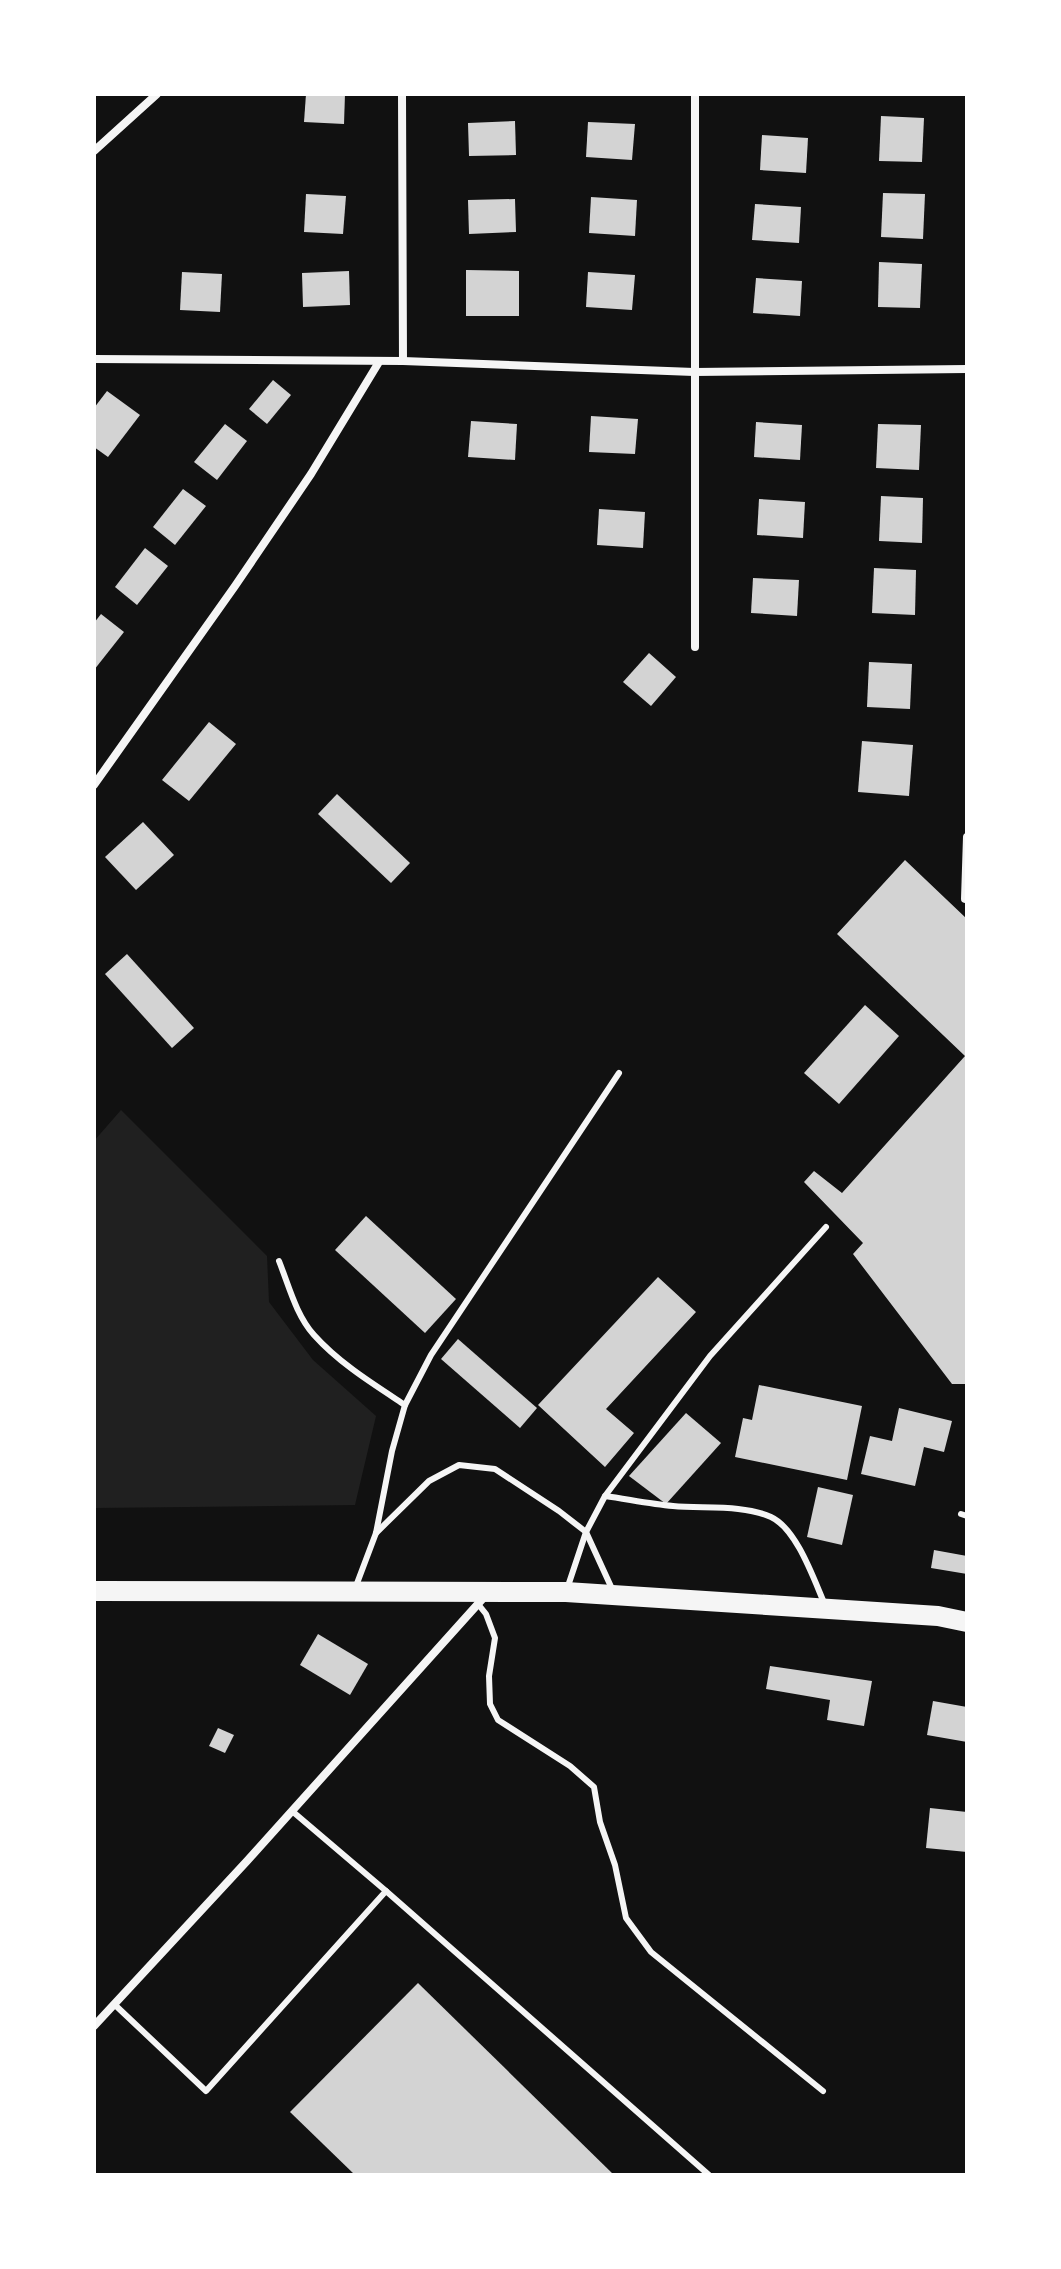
<svg xmlns="http://www.w3.org/2000/svg" width="1061" height="2269" viewBox="0 0 1061 2269" font-family="'DM Sans',sans-serif">
<rect width="100%" height="100%" fill="#111"/>
<path fill="#202020" d="M121,1110L267,1256L269,1302L313,1360L376,1416L355,1505L94,1508V1141Z"/>
<g fill="#d3d3d3">
<path d="M306,94H345L344,124L304,122Z"/>
<path d="M881,116L924,118L922,162L879,161Z"/>
<path d="M515,121L516,155L469,156L468,123Z"/>
<path d="M588,122L635,124L632,160L586,157Z"/>
<path d="M762,135L808,138L806,173L760,170Z"/>
<path d="M883,193L925,194L923,239L881,237Z"/>
<path d="M306,194L346,196L343,234L304,232Z"/>
<path d="M591,197L637,200L635,236L589,233Z"/>
<path d="M515,199L516,232L469,234L468,200Z"/>
<path d="M755,204L801,207L799,243L752,240Z"/>
<path d="M879,262L922,264L920,308L878,307Z"/>
<path d="M466,270L519,271V316H466Z"/>
<path d="M349,271L350,305L303,307L302,273Z"/>
<path d="M182,272L222,274L220,312L180,310Z"/>
<path d="M588,272L635,275L632,310L586,307Z"/>
<path d="M756,278L802,281L800,316L753,313Z"/>
<path d="M273,380L291,395L267,424L249,409Z"/>
<path d="M107,391L140,415L108,457L94,447V408Z"/>
<path d="M591,416L638,419L635,454L589,452Z"/>
<path d="M471,421L517,424L515,460L468,457Z"/>
<path d="M756,422L802,425L800,460L754,457Z"/>
<path d="M225,424L247,441L217,480L194,462Z"/>
<path d="M878,424L921,425L919,470L876,468Z"/>
<path d="M183,489L206,506L175,545L153,527Z"/>
<path d="M881,496L923,498L922,543L879,541Z"/>
<path d="M759,499L805,502L803,538L757,535Z"/>
<path d="M599,509L645,512L643,548L597,545Z"/>
<path d="M145,548L168,566L137,605L115,587Z"/>
<path d="M874,568L916,570L915,615L872,613Z"/>
<path d="M753,578L799,580L797,616L751,613Z"/>
<path d="M101,614L124,632L94,670V623Z"/>
<path d="M649,653L676,677L651,706L623,682Z"/>
<path d="M869,662L912,664L910,709L867,707Z"/>
<path d="M209,722L236,744L189,801L162,780Z"/>
<path d="M862,741L913,745L909,796L858,792Z"/>
<path d="M337,794L410,863L391,883L318,814Z"/>
<path d="M143,822L174,855L136,890L105,857Z"/>
<path d="M905,860L967,919V1384H952L853,1254L863,1243L804,1182L814,1171L842,1193L965,1056L837,934Z"/>
<path d="M127,954L194,1028L172,1048L105,974Z"/>
<path d="M865,1005L899,1036L839,1104L804,1073Z"/>
<path d="M366,1216L456,1299L425,1333L335,1250Z"/>
<path d="M658,1277L696,1312L606,1409L634,1433L605,1467L538,1405Z"/>
<path d="M458,1339L537,1408L520,1428L441,1359Z"/>
<path d="M759,1385L862,1406L847,1480L735,1457L743,1418L752,1420Z"/>
<path d="M899,1408L952,1421L944,1452L924,1447L915,1486L861,1474L870,1436L892,1441Z"/>
<path d="M686,1413L721,1443L666,1504L629,1476Z"/>
<path d="M818,1487L853,1495L842,1545L807,1537Z"/>
<path d="M934,1550L967,1556V1574L931,1568Z"/>
<path d="M318,1634L368,1664L350,1695L300,1665Z"/>
<path d="M770,1666L872,1681L864,1726L827,1720L830,1700L766,1689Z"/>
<path d="M933,1701L967,1707V1742L927,1735Z"/>
<path d="M218,1728L234,1735L225,1753L209,1746Z"/>
<path d="M930,1808L967,1812V1852L926,1848Z"/>
<path d="M418,1983L614,2175H355L290,2112Z"/>
</g>
<g fill="none" stroke-linecap="round" stroke-linejoin="round">
<g stroke="#f5f5f5" stroke-width="6">
<path d="M279,1261C289,1286 296,1315 314,1335C339,1363 373,1384 405,1405"/>
<path d="M605,1496C627,1499 650,1504 673,1506C703,1509 742,1504 771,1517C797,1529 814,1580 825,1605"/>
<path d="M961,1514L967,1516"/>
<path d="M376,1533L429,1481L459,1465L495,1469L559,1511L586,1532L613,1591"/>
<path d="M356,1586L376,1533L392,1451L405,1405L431,1355L619,1073"/>
<path d="M567,1589L586,1532L605,1496L710,1356L826,1227"/>
<path d="M478,1604L486,1614L495,1638L489,1676L490,1704L498,1720L570,1766L594,1787L600,1822L615,1865L626,1918L651,1952L823,2091"/>
<path d="M386,1891L709,2175"/>
<path d="M114,2004L206,2091L386,1891L292,1811"/>
</g>
<g stroke="#f5f5f5" stroke-width="8">
<path d="M402,94L403,361"/>
<path d="M695,94V647"/>
<path d="M94,151L157,94"/>
<path d="M94,359L403,361L694,372L967,369"/>
<path d="M94,785L235,586L311,474L379,362"/>
<path d="M965,899L967,837"/>
<path d="M94,2026L247,1861L486,1595"/>
</g>
<path stroke="#f5f5f5" stroke-width="20" d="M94,1591L566,1592L938,1616L967,1622"/>
</g>
<rect width="1061" height="2269" fill="none" stroke="#ffffff" stroke-width="192"/>
</svg>
